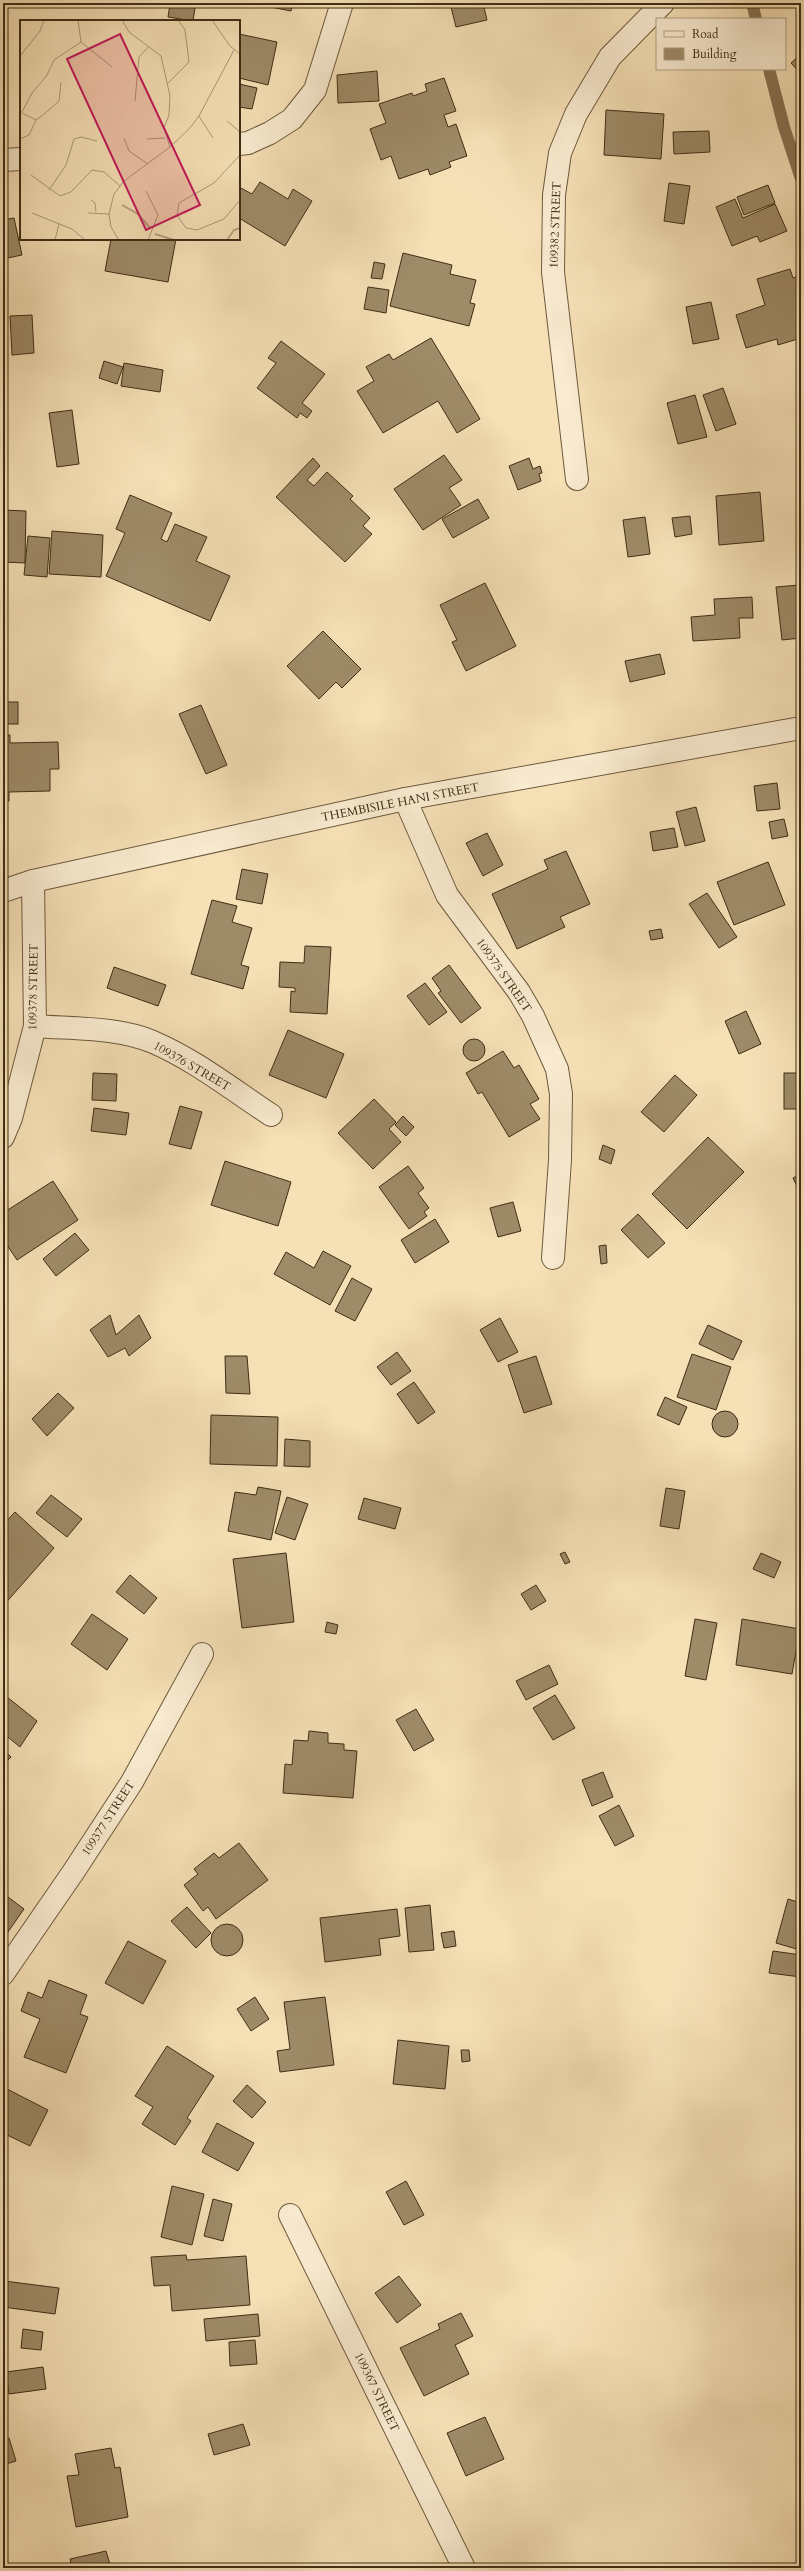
<svg xmlns="http://www.w3.org/2000/svg" width="804" height="2571" viewBox="0 0 804 2571" font-family="Cardo,serif">
<rect width="100%" height="100%" fill="#f6e0b6"/>
<filter id="stains"><feTurbulence type="fractalNoise" baseFrequency=".005" numOctaves="4"/><feColorMatrix values="0 0 0 0 .2 0 0 0 0 .09 0 0 0 0 .02 0 0 0 .5 -.17"/></filter>
<radialGradient id="worn" r=".72"><stop offset=".6" stop-color="#630" stop-opacity="0"/><stop offset="1" stop-color="#630" stop-opacity=".3"/></radialGradient>
<g fill="none" stroke-linecap="round" stroke-linejoin="round">
<g stroke="#887454" stroke-width="12">
<path d="M752,3L756,19"/>
<path d="M769,69L784,127L801,179"/>
</g>
</g>
<g fill="#9e8b68" stroke="#3f2e14">
<path d="M250,3H293L291,11Z"/>
<path d="M450,3H483L487,20L456,27Z"/>
<path d="M170,4L195,8L193,21L168,17Z"/>
<path d="M239,34L277,42L268,85L239,78Z"/>
<path d="M801,54V74L791,63Z"/>
<path d="M377,71L379,101L338,103L337,75Z"/>
<path d="M444,78L456,111L444,115L448,127L456,124L467,156L449,162L451,167L430,175L428,169L399,179L391,156L381,160L370,129L386,123L379,104L412,93L413,96L427,91L425,84Z"/>
<path d="M239,84L257,88L252,109L239,107Z"/>
<path d="M606,110L664,114L661,159L604,155Z"/>
<path d="M709,131L710,152L674,154L673,132Z"/>
<path d="M260,182L288,199L293,189L312,201L285,246L239,218V187L252,194Z"/>
<path d="M669,183L690,186L684,224L664,221Z"/>
<path d="M768,185L775,203L744,215L737,197Z"/>
<path d="M735,199L743,218L775,204L787,231L760,242L757,236L732,246L716,207Z"/>
<path d="M14,218L22,255L3,259V220Z"/>
<path d="M111,239H176L168,282L105,271Z"/>
<path d="M403,253L452,265L450,274L476,280L470,303L475,304L469,326L390,306Z"/>
<path d="M374,262L385,264L382,279L371,278Z"/>
<path d="M790,269L793,278L801,275V338L778,345L777,339L746,348L736,315L765,305L757,279Z"/>
<path d="M368,287L389,290L386,313L364,309Z"/>
<path d="M711,302L719,339L693,344L686,307Z"/>
<path d="M32,315L34,353L12,355L10,316Z"/>
<path d="M431,338L480,419L457,433L438,401L383,433L357,391L374,381L366,367L389,354L393,360Z"/>
<path d="M281,341L325,374L302,403L312,411L307,418L300,413L297,418L257,388L276,363L268,358Z"/>
<path d="M104,361L123,367L117,384L99,378Z"/>
<path d="M124,363L163,370L160,392L121,386Z"/>
<path d="M723,388L736,424L716,431L703,395Z"/>
<path d="M695,395L707,437L678,444L667,403Z"/>
<path d="M72,410L79,464L57,467L49,413Z"/>
<path d="M444,455L462,480L449,488L461,505L423,530L394,489Z"/>
<path d="M313,458L320,466L307,480L314,486L327,472L353,496L350,499L370,518L363,526L372,534L345,562L276,497Z"/>
<path d="M529,458L533,469L540,466L542,473L539,474L541,481L518,490L509,466Z"/>
<path d="M760,492L764,541L719,545L716,496Z"/>
<path d="M130,495L172,513L161,539L167,542L175,524L207,537L196,561L230,576L210,621L106,576L125,533L116,529Z"/>
<path d="M478,499L489,518L453,538L442,519Z"/>
<path d="M3,510L26,511L25,563L3,562Z"/>
<path d="M690,516L692,534L675,537L672,518Z"/>
<path d="M645,517L650,554L628,557L623,520Z"/>
<path d="M52,531L103,535L101,577L49,574Z"/>
<path d="M28,536L50,538L47,577L24,575Z"/>
<path d="M801,570V638L782,640L776,587L799,585L797,571Z"/>
<path d="M485,583L516,646L466,671L452,642L457,640L440,605Z"/>
<path d="M752,597L753,618H739L740,638L693,641L691,617L715,615L714,599Z"/>
<path d="M323,631L361,669L342,688L336,682L319,699L287,666Z"/>
<path d="M660,654L665,674L630,682L625,661Z"/>
<rect x="3" y="702" width="15" height="22"/>
<path d="M201,705L227,765L206,774L179,714Z"/>
<path d="M3,735H10V743L58,742L59,769H50V791L9,792V801H3Z"/>
<path d="M777,783L780,809L757,811L754,786Z"/>
<path d="M696,807L705,841L685,846L676,812Z"/>
<path d="M784,819L788,836L772,839L769,822Z"/>
<path d="M674,828L678,847L653,851L650,832Z"/>
<path d="M487,833L503,865L483,876L466,843Z"/>
<path d="M566,851L590,904L560,917L565,927L517,949L492,894L548,869L544,860Z"/>
<path d="M768,862L785,905L734,925L717,882Z"/>
<path d="M242,869L268,874L262,904L236,899Z"/>
<path d="M707,893L737,937L719,948L689,904Z"/>
<path d="M212,900L237,906L232,922L252,928L241,965L249,967L243,989L191,974Z"/>
<path d="M661,929L663,938L651,940L649,931Z"/>
<path d="M305,946L331,947L327,1014L290,1012L291,991L295,992V988L279,987L280,962L304,963Z"/>
<path d="M449,965L481,1008L461,1023L438,993L441,991L432,978Z"/>
<path d="M114,967L166,985L158,1006L107,988Z"/>
<path d="M425,983L447,1012L429,1025L407,996Z"/>
<path d="M746,1011L761,1044L739,1054L725,1021Z"/>
<path d="M288,1030L344,1054L326,1098L269,1075Z"/>
<circle cx="474" cy="1050" r="11"/>
<path d="M503,1051L514,1068L519,1065L539,1099L530,1104L540,1119L509,1137L482,1092L478,1094L466,1073Z"/>
<path d="M93,1073L117,1074L116,1101L92,1100Z"/>
<rect x="784" y="1073" width="17" height="36"/>
<path d="M675,1075L697,1095L664,1132L641,1112Z"/>
<path d="M374,1099L396,1122L389,1129L401,1142L373,1169L338,1133Z"/>
<path d="M180,1106L202,1112L191,1149L169,1144Z"/>
<path d="M94,1108L129,1113L126,1135L91,1131Z"/>
<path d="M403,1116L414,1127L406,1136L395,1125Z"/>
<path d="M708,1137L744,1172L687,1229L652,1194Z"/>
<path d="M603,1145L615,1150L611,1164L599,1159Z"/>
<path d="M225,1161L291,1182L278,1226L211,1205Z"/>
<path d="M408,1166L424,1188L418,1193L429,1208L424,1212L427,1216L409,1229L379,1187Z"/>
<path d="M801,1174V1195L793,1178Z"/>
<path d="M53,1181L78,1220L17,1260L3,1239V1213Z"/>
<path d="M513,1202L521,1231L498,1237L490,1208Z"/>
<path d="M638,1214L665,1243L648,1258L621,1230Z"/>
<path d="M435,1219L449,1242L415,1263L401,1240Z"/>
<path d="M75,1233L89,1250L56,1276L43,1259Z"/>
<path d="M606,1245L607,1263L601,1264L599,1246Z"/>
<path d="M323,1251L351,1266L330,1305L274,1274L286,1252L314,1268Z"/>
<path d="M352,1278L372,1289L355,1321L335,1311Z"/>
<path d="M110,1315L116,1335L139,1315L151,1338L129,1356L125,1348L108,1357L90,1330Z"/>
<path d="M500,1318L518,1352L498,1362L480,1330Z"/>
<path d="M708,1325L742,1341L733,1360L699,1344Z"/>
<path d="M397,1352L411,1371L391,1385L377,1367Z"/>
<path d="M692,1354L731,1367L716,1410L677,1397Z"/>
<path d="M225,1356H247L250,1394L226,1393Z"/>
<path d="M536,1356L552,1404L524,1413L508,1365Z"/>
<path d="M414,1382L435,1412L418,1424L397,1394Z"/>
<path d="M58,1393L74,1408L47,1436L32,1419Z"/>
<path d="M665,1397L687,1407L679,1425L657,1415Z"/>
<circle cx="725" cy="1424" r="13"/>
<path d="M211,1415L278,1417L277,1466L210,1464Z"/>
<path d="M285,1439L310,1441V1467L284,1466Z"/>
<path d="M258,1487L281,1491L271,1540L228,1531L235,1492L256,1495Z"/>
<path d="M666,1488L685,1491L679,1529L660,1526Z"/>
<path d="M51,1495L82,1519L67,1537L36,1513Z"/>
<path d="M287,1497L308,1504L295,1540L275,1533Z"/>
<path d="M364,1498L401,1508L395,1529L358,1519Z"/>
<path d="M15,1512L54,1548L3,1606V1525Z"/>
<path d="M565,1552L570,1562L565,1564L560,1554Z"/>
<path d="M286,1553L294,1622L242,1628L233,1559Z"/>
<path d="M761,1553L781,1562L774,1578L753,1569Z"/>
<path d="M130,1575L157,1598L144,1614L116,1592Z"/>
<path d="M536,1585L546,1601L531,1610L521,1594Z"/>
<path d="M92,1614L128,1639L107,1670L71,1644Z"/>
<path d="M695,1619L717,1623L706,1680L685,1676Z"/>
<path d="M742,1619L800,1629L792,1674L736,1665Z"/>
<path d="M327,1622L338,1625L336,1634L325,1632Z"/>
<path d="M549,1665L558,1684L526,1700L516,1681Z"/>
<path d="M555,1695L575,1728L553,1740L533,1708Z"/>
<path d="M7,1697L37,1721L20,1747L3,1733V1701Z"/>
<path d="M416,1709L434,1740L414,1751L396,1720Z"/>
<path d="M309,1731L328,1733V1743L344,1744V1750L357,1751L353,1798L283,1793L285,1764L292,1765L294,1740L308,1741Z"/>
<path d="M3,1749L11,1757L3,1765Z"/>
<path d="M603,1772L613,1797L592,1806L582,1780Z"/>
<path d="M619,1805L634,1836L615,1846L599,1816Z"/>
<path d="M239,1843L268,1880L216,1919L208,1907L203,1911L184,1885L198,1874L194,1869L214,1853L219,1858Z"/>
<path d="M4,1894L24,1909L3,1939V1896Z"/>
<path d="M788,1899L801,1903L800,1950L776,1943Z"/>
<path d="M430,1905L434,1950L409,1952L405,1908Z"/>
<path d="M187,1907L211,1933L196,1948L171,1921Z"/>
<path d="M397,1909L400,1936L379,1939L381,1955L325,1962L320,1918Z"/>
<circle cx="227" cy="1940" r="16"/>
<path d="M454,1931L456,1946L444,1948L441,1933Z"/>
<path d="M128,1941L166,1961L143,2004L105,1983Z"/>
<path d="M773,1951L801,1955V1977L769,1973Z"/>
<path d="M49,1980L87,1995L80,2014L88,2017L66,2073L24,2057L40,2019L21,2011L28,1992L42,1998Z"/>
<path d="M255,1997L269,2019L251,2031L237,2009Z"/>
<path d="M325,1997L334,2065L280,2072L277,2051L290,2049L284,2002Z"/>
<path d="M398,2040L449,2046L445,2089L393,2084Z"/>
<path d="M167,2046L214,2076L187,2118L191,2121L175,2145L142,2124L153,2107L135,2096Z"/>
<path d="M461,2050H469L470,2061L462,2062Z"/>
<path d="M247,2085L266,2102L252,2118L233,2101Z"/>
<path d="M7,2089L48,2110L30,2146L3,2133V2097Z"/>
<path d="M217,2123L254,2143L238,2171L202,2152Z"/>
<path d="M406,2181L424,2215L404,2225L386,2192Z"/>
<path d="M172,2186L204,2194L192,2245L161,2237Z"/>
<path d="M213,2199L232,2204L223,2241L204,2236Z"/>
<path d="M186,2255L187,2260L246,2256L250,2305L172,2311L170,2285L154,2286L151,2257Z"/>
<path d="M399,2276L421,2305L397,2323L375,2293Z"/>
<path d="M4,2281L59,2288L55,2314L3,2307Z"/>
<path d="M461,2313L473,2336L455,2345L469,2374L424,2396L400,2348L440,2329L438,2324Z"/>
<path d="M258,2314L260,2336L206,2341L204,2319Z"/>
<path d="M23,2329L43,2332L41,2350L21,2348Z"/>
<path d="M255,2340L257,2364L230,2366L229,2342Z"/>
<path d="M43,2367L46,2389L9,2394L6,2372Z"/>
<path d="M485,2417L504,2459L466,2476L447,2433Z"/>
<path d="M243,2424L250,2445L214,2455L208,2434Z"/>
<path d="M9,2438L16,2461L3,2465V2440Z"/>
<path d="M111,2448L115,2468L120,2467L128,2517L76,2527L67,2476L79,2475L75,2454Z"/>
<path d="M106,2551L111,2568H72L70,2559Z"/>
</g>
<g fill="none" stroke-linecap="round" stroke-linejoin="round">
<defs>
<g id="minor">
<path d="M239,144L248,143L270,133L292,119L315,90L342,3"/>
<path d="M3,160L21,159"/>
<path d="M577,479L553,272L554,195L560,153L576,114L610,57L663,3"/>
<path d="M405,799L447,895L519,992L533,1016L557,1069L561,1094L560,1160L553,1258"/>
<path d="M3,891L33,881L405,799L801,728"/>
<path d="M35,1026C73,1029 118,1027 153,1042C195,1060 233,1090 271,1115"/>
<path d="M3,1137L11,1118L35,1026L33,881"/>
<path d="M3,1974L74,1871L132,1782L202,1654"/>
<path d="M290,2215L464,2568"/>
</g>
</defs>
<use href="#minor" stroke="#6d5a3c" stroke-width="24"/>
<use href="#minor" stroke="#f9ebd0" stroke-width="22"/>
</g>
<g text-anchor="middle" dominant-baseline="central" stroke-width="4" stroke-linejoin="round" paint-order="stroke">
<g font-size="12" fill="#3f2e14" stroke="#f9ebd0">
<text transform="translate(555 225) rotate(-88)">109382 STREET</text>
<text transform="translate(400 802) rotate(-11)">THEMBISILE HANI STREET</text>
<text transform="translate(504 975) rotate(55)">109375 STREET</text>
<text transform="translate(33 987) rotate(-89)">109378 STREET</text>
<text transform="translate(192 1066) rotate(30)">109376 STREET</text>
<text transform="translate(108 1818) rotate(-57)">109377 STREET</text>
<text transform="translate(377 2392) rotate(64)">109367 STREET</text>
</g>
</g>
<g transform="translate(20 20)">
<rect width="220" height="220" fill="#f6e0b6"/>
<path fill="none" stroke="#b8a37f" stroke-width="2" d="M102,185L118,194L130,208M135,214L154,220M207,220L214,210L220,208"/>
<path fill="none" stroke="#ad9975" stroke-width="1" d="M58,0L61,22M102,0L109,12L141,36L150,76L149,95L144,108L150,127M192,0L210,26L220,34M61,22L92,47M0,36L20,11L24,0M148,63L169,42L165,10L158,0M115,81L119,37L129,26M0,92L16,100L23,95L39,81L41,62M2,92L12,73L27,55L34,40L61,22M179,96L193,118M207,101L220,112M104,118L109,131L128,144M0,119L9,115L16,100M127,119L145,118M220,135L194,163L159,183L157,195L166,208L177,210L204,199L220,180M11,155L40,176L51,172L72,150L84,152L100,166M29,170L46,145L54,119L61,117L77,121M126,171L138,195L128,220M71,180L75,183L76,192M12,193L52,209L65,220M68,193L89,194M35,220L39,204M99,220L91,207L89,194L94,174L104,161L150,127L169,109L179,96L214,30"/>
<path fill="#c2185b" fill-opacity="0.15" stroke="#c2185b" stroke-width="2" d="M100,14L180,185L126,210L47,39Z"/>
<rect width="220" height="220" fill="none" stroke="#3f2e14" stroke-width="2"/>
</g>
<rect width="804" height="2571" fill="none" stroke="#f6e0b6" stroke-width="16"/>
<rect x="4" y="4" width="796" height="2563" fill="none" stroke="#3f2e14" stroke-width="2"/>
<rect x="8" y="8" width="788" height="2555" fill="none" stroke="#3f2e14"/>
<rect x="656" y="18" width="130" height="52" fill="#f9ebd0" stroke="#af9f85"/>
<rect x="664" y="31" width="20" height="6" fill="#f9ebd0" stroke="#af9f85"/>
<text x="692" y="38" font-size="12" fill="#3f2e14">Road</text>
<rect x="664" y="48" width="20" height="12" fill="#9e8b68" stroke="#af9f85"/>
<text x="692" y="58" font-size="12" fill="#3f2e14">Building</text>
<rect width="100%" height="100%" filter="url(#stains)"/>
<rect width="100%" height="100%" fill="url(#worn)"/>
</svg>
